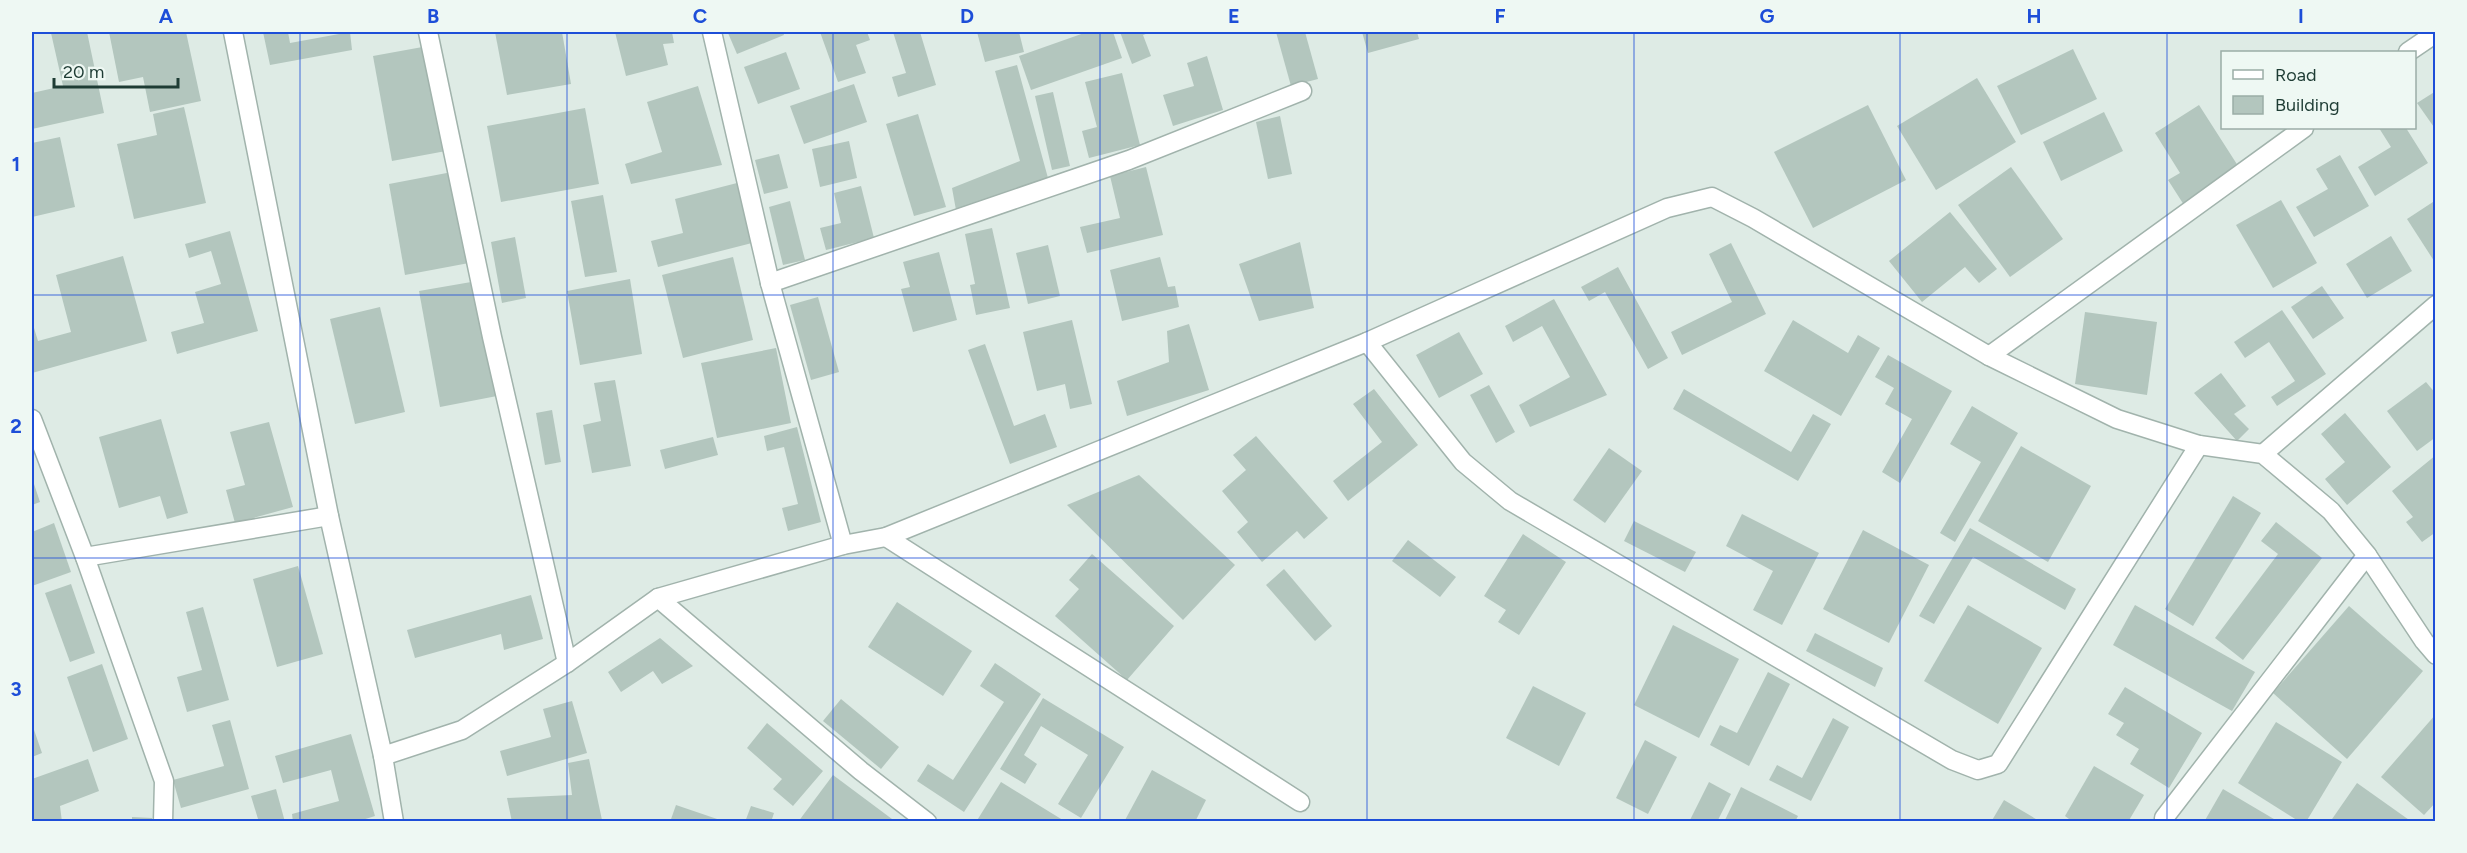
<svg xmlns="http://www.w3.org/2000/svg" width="2467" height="853" viewBox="0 0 2467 853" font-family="Figtree,sans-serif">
<rect width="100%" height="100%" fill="#deebe5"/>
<g fill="#b3c6be">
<path d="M59,32H87L104,113L32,129V93L63,86L51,33Z"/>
<path d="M109,32H186L201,101L150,112L143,77L119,82Z"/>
<path d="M263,32H288L290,43L350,32L352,50L270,65Z"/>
<path d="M495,32H562L571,84L507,95Z"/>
<path d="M615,32H672L674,43L663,44L668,65L626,76Z"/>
<path d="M732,32H783L784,35L737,54L728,33Z"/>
<path d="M820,32H867L870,40L856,45L866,73L838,82Z"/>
<path d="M893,32H920L936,85L898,97L892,77L906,73Z"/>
<path d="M977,32H1019L1024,52L985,62Z"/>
<path d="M1087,32H1113L1122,58L1031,90L1019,56Z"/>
<path d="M1120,32H1151L1143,35L1151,56L1132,64Z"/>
<path d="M1276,32H1305L1318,79L1291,86Z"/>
<path d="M1362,32H1417L1419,39L1368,53Z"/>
<path d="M428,46L446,151L392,161L373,56Z"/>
<path d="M2073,49L2097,99L2021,135L1997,86Z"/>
<path d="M786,52L800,89L758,104L744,67Z"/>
<path d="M1207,56L1223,110L1173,126L1163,95L1194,86L1187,63Z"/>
<path d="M1017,65L1048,178L956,210L952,188L1020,161L995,71Z"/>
<path d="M1122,73L1140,145L1089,158L1082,131L1097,127L1085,82Z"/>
<path d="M1977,78L2016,142L1936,190L1897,126Z"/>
<path d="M854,84L867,122L804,144L790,106Z"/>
<path d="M698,86L722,165L631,184L625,164L662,152L647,102Z"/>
<path d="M2436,91V130L2417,103Z"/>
<path d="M1053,92L1070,166L1052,170L1035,96Z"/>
<path d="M1868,105L1906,180L1813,228L1774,152Z"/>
<path d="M2199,105L2240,169L2184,205L2168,180L2180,173L2155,133Z"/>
<path d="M184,107L206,203L134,219L117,144L157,135L153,114Z"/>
<path d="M585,108L599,184L501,202L487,126Z"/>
<path d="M2104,112L2123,151L2061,181L2043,142Z"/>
<path d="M918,114L946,207L914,216L886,124Z"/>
<path d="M1280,116L1292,174L1268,179L1256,122Z"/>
<path d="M2379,128H2406L2428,163L2375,196L2358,167L2391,147Z"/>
<path d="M60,137L75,207L32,217V143Z"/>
<path d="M849,141L857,178L820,187L812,149Z"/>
<path d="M779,154L788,188L764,194L755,160Z"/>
<path d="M2340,155L2369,206L2314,237L2296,207L2328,189L2316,169Z"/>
<path d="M1146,167L1163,235L1087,253L1080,227L1120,218L1110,176Z"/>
<path d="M2011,167L2063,239L2010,277L1958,205Z"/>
<path d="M452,172L469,263L405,275L389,184Z"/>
<path d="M737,183L752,243L658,267L651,241L683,233L675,199Z"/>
<path d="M861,186L874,238L826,250L820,228L841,223L834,193Z"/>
<path d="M603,195L617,272L585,277L571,201Z"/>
<path d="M2281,200L2317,263L2273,288L2236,225Z"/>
<path d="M2436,200V264L2407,219Z"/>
<path d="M790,201L805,260L783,265L769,207Z"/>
<path d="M1950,212L1997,269L1979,283L1965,267L1922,302L1889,261Z"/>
<path d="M992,228L1010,308L976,315L970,285L975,284L965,234Z"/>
<path d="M230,231L258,331L177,354L171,332L204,323L195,292L221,284L211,251L189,258L185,244Z"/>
<path d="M2391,236L2412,271L2367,298L2346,264Z"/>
<path d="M515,237L526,298L502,303L491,242Z"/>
<path d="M1300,242L1314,308L1259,321L1239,264Z"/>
<path d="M1731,243L1766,314L1682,355L1671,332L1732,302L1709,254Z"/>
<path d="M1048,245L1060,296L1028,304L1016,253Z"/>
<path d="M939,252L957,320L913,332L901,289L910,287L903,262Z"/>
<path d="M123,256L147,341L32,373V329L34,328L38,341L71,332L56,275Z"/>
<path d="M733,257L753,340L683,358L662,275Z"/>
<path d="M1160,257L1168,287L1175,286L1179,307L1122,321L1110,270Z"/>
<path d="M1618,267L1668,358L1648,369L1605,292L1589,301L1581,287Z"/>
<path d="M630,279L642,354L580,365L567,291Z"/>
<path d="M477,281L497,396L440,407L419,291Z"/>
<path d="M2322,286L2344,318L2313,339L2291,307Z"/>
<path d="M818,297L839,372L811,380L790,305Z"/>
<path d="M1554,299L1607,395L1530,427L1519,405L1570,377L1542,326L1513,342L1505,326Z"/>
<path d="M380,307L405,412L355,424L330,319Z"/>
<path d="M2282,310L2326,374L2277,406L2271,397L2295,381L2269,342L2245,358L2234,342Z"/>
<path d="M2085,312L2157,322L2147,395L2075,384Z"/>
<path d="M1072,320L1092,404L1070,409L1065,384L1037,391L1023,332Z"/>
<path d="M1793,320L1848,353L1858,335L1880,348L1841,416L1764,371Z"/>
<path d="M1189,324L1209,390L1127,416L1117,381L1169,362L1167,331Z"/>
<path d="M1459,332L1483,374L1439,398L1416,355Z"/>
<path d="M985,344L1014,426L1045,414L1057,447L1010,464L968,350Z"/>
<path d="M776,348L791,423L717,438L701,363Z"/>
<path d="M1888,355L1952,391L1900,483L1882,472L1912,419L1885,404L1894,388L1875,377Z"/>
<path d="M2221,373L2246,406L2234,414L2249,429L2237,441L2194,393Z"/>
<path d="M615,380L631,466L592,473L583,425L601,421L594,383Z"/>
<path d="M2426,382L2436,394V437L2417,451L2387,411Z"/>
<path d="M1489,385L1515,432L1496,443L1470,395Z"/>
<path d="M1374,389L1418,445L1348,501L1333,481L1382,442L1353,404Z"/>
<path d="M1684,389L1791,452L1813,414L1831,424L1798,481L1673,409Z"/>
<path d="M1972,406L2018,433L1955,542L1940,533L1981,462L1950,444Z"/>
<path d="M552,410L561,462L545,465L536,413Z"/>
<path d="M2345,413L2391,467L2347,505L2325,479L2345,462L2321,434Z"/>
<path d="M161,419L188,513L167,519L160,496L119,508L99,437Z"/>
<path d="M269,422L293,507L235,523L226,490L245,485L230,432Z"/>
<path d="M797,427L821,522L788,531L782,508L798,504L784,447L767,451L764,436Z"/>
<path d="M1256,436L1328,518L1304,539L1297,531L1262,562L1237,532L1248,522L1222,491L1246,470L1233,455Z"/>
<path d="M713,437L718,455L665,469L660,450Z"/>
<path d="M2021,446L2091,486L2048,562L1978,521Z"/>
<path d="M1609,448L1642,471L1605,523L1573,500Z"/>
<path d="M2436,455V532L2422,542L2406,522L2413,517L2392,491Z"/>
<path d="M1139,475L1235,565L1183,620L1067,505Z"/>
<path d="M32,478L40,502L32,505Z"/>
<path d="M2233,496L2261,513L2193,626L2165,609Z"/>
<path d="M1742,514L1819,553L1782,625L1753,610L1773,571L1726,546Z"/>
<path d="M1634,521L1696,552L1685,572L1624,541Z"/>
<path d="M2276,522L2322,558L2243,660L2215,638L2278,554L2261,541Z"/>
<path d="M54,523L71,572L32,586V532Z"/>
<path d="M1970,528L2076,589L2065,610L1973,557L1934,624L1919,616Z"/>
<path d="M1863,530L1929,565L1889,643L1823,609Z"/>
<path d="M1523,534L1566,562L1519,635L1498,622L1506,610L1484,596Z"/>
<path d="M1408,540L1456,577L1440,597L1392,561Z"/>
<path d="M1092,554L1174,626L1127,680L1055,616L1079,589L1069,580Z"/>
<path d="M298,566L323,654L277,667L253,579Z"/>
<path d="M1284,569L1332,626L1315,641L1266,585Z"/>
<path d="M71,584L95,653L70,662L45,593Z"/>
<path d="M531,595L543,639L504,650L501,634L415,658L407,630Z"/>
<path d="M897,602L972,651L943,696L868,647Z"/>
<path d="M1968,605L2042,648L1998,724L1924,681Z"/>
<path d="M2135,605L2255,672L2232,711L2113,645Z"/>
<path d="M2349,606L2423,671L2347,759L2273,693Z"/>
<path d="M203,607L229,700L187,712L177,677L202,670L186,612Z"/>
<path d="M1673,625L1739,659L1699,738L1634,705Z"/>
<path d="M1815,633L1883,668L1875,687L1806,651Z"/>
<path d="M660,638L693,666L662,684L653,671L621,692L608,672Z"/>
<path d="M995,663L1041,694L964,812L917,781L928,764L953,780L1004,702L980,686Z"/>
<path d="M102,664L128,739L93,752L67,677Z"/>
<path d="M1768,672L1790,684L1749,766L1710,745L1720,725L1737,733Z"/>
<path d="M1533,686L1586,713L1559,766L1506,738Z"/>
<path d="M2125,687L2202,733L2169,788L2130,764L2139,749L2116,735L2124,723L2108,714Z"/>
<path d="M1043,698L1124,747L1081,818L1058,804L1088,755L1041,726L1024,755L1037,764L1025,784L1000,769Z"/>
<path d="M841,699L899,747L881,769L823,721Z"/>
<path d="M572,701L587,753L507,776L500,751L551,737L543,709Z"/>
<path d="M2436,714V802L2424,815L2381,777Z"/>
<path d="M1833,718L1849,727L1811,801L1769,780L1777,765L1802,778Z"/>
<path d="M230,720L249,789L181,808L173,780L224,766L212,725Z"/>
<path d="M2276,722L2342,762L2306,822H2300L2238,783Z"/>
<path d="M767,723L823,771L793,806L773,789L782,779L747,748Z"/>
<path d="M32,724L42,753L32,757Z"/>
<path d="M351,734L375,816L356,822H293L292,814L339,801L331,770L283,783L275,756Z"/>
<path d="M1645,740L1677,757L1648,814L1616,798Z"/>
<path d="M88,759L99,791L60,806L62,822H32V779Z"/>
<path d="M589,759L602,820L512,822L507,798L572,795L568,763Z"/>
<path d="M2094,766L2144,795L2128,822H2073L2065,816Z"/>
<path d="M1152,770L1206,800L1195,822H1124Z"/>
<path d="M833,775L896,822H798Z"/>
<path d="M1001,782L1066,822H976Z"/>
<path d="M1709,782L1731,794L1717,822H1689Z"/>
<path d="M2357,783L2412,822H2330Z"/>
<path d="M1741,787L1798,816L1795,822H1724Z"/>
<path d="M276,789L285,822H251L258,819L251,796Z"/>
<path d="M2223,789L2279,822H2204Z"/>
<path d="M2004,800L2041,822H1991Z"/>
<path d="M676,805L723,821V822H670Z"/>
<path d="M751,806L774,813L771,822H745Z"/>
<path d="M132,817L152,818V822H132Z"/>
</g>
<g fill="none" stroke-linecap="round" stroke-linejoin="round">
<defs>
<g id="street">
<path d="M233,32L329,516L383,756L394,822"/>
<path d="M428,32L492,337L567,663"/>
<path d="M712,32L770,283L843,545"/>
<path d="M2408,52L2436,33"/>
<path d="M770,283L1129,160L1302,91"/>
<path d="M1367,342L1463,462L1510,501L1952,760L1978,770L1998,764L2199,445"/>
<path d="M1989,356L2304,128"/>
<path d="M32,419L85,557L164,781L163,822"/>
<path d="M2263,454L2436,305"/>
<path d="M886,537L1300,802"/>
<path d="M85,557L329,516"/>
<path d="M658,598L861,771L927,822"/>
<path d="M383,756L462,730L567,663L658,598L843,545L886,537L1367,342L1667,208L1712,197L1753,218L1989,356L2117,419L2199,445L2263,454L2331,511L2367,555L2424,641L2436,655"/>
<path d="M2164,818L2367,555"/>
</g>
</defs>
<use href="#street" stroke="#a1b3ac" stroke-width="21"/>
<use href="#street" stroke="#fff" stroke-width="18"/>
</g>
<path fill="none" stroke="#1d4ed8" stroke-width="1.5" stroke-opacity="0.55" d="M300,32V822M567,32V822M833,32V822M1100,32V822M1367,32V822M1634,32V822M1900,32V822M2167,32V822M32,295H2436M32,558H2436"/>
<rect width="2467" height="853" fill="none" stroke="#eef8f3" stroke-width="66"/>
<rect x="2221" y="51" width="195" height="78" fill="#eef8f3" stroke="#9bada7" stroke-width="1.5"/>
<rect x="2233" y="70" width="30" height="9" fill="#ffffff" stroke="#9bada7" stroke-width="1.5"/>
<text x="2275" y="81" font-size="18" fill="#1e3c34">Road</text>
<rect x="2233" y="96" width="30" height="18" fill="#b3c6be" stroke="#9bada7" stroke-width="1.5"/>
<text x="2275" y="111" font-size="18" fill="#1e3c34">Building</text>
<path d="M54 78v9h124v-9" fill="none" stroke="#1e3c34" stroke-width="3"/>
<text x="63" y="78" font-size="18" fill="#1e3c34" stroke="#eef8f3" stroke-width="4.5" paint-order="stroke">20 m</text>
<rect x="33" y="33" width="2401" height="787" fill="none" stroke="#1d4ed8" stroke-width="2"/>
<g font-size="20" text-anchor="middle" font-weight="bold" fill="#1d4ed8">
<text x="166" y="23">A</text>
<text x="433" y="23">B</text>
<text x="700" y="23">C</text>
<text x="967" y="23">D</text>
<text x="1234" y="23">E</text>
<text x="1500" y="23">F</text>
<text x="1767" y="23">G</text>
<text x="2034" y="23">H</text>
<text x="2301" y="23">I</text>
<text x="16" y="171">1</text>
<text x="16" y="433">2</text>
<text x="16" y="696">3</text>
</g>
</svg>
